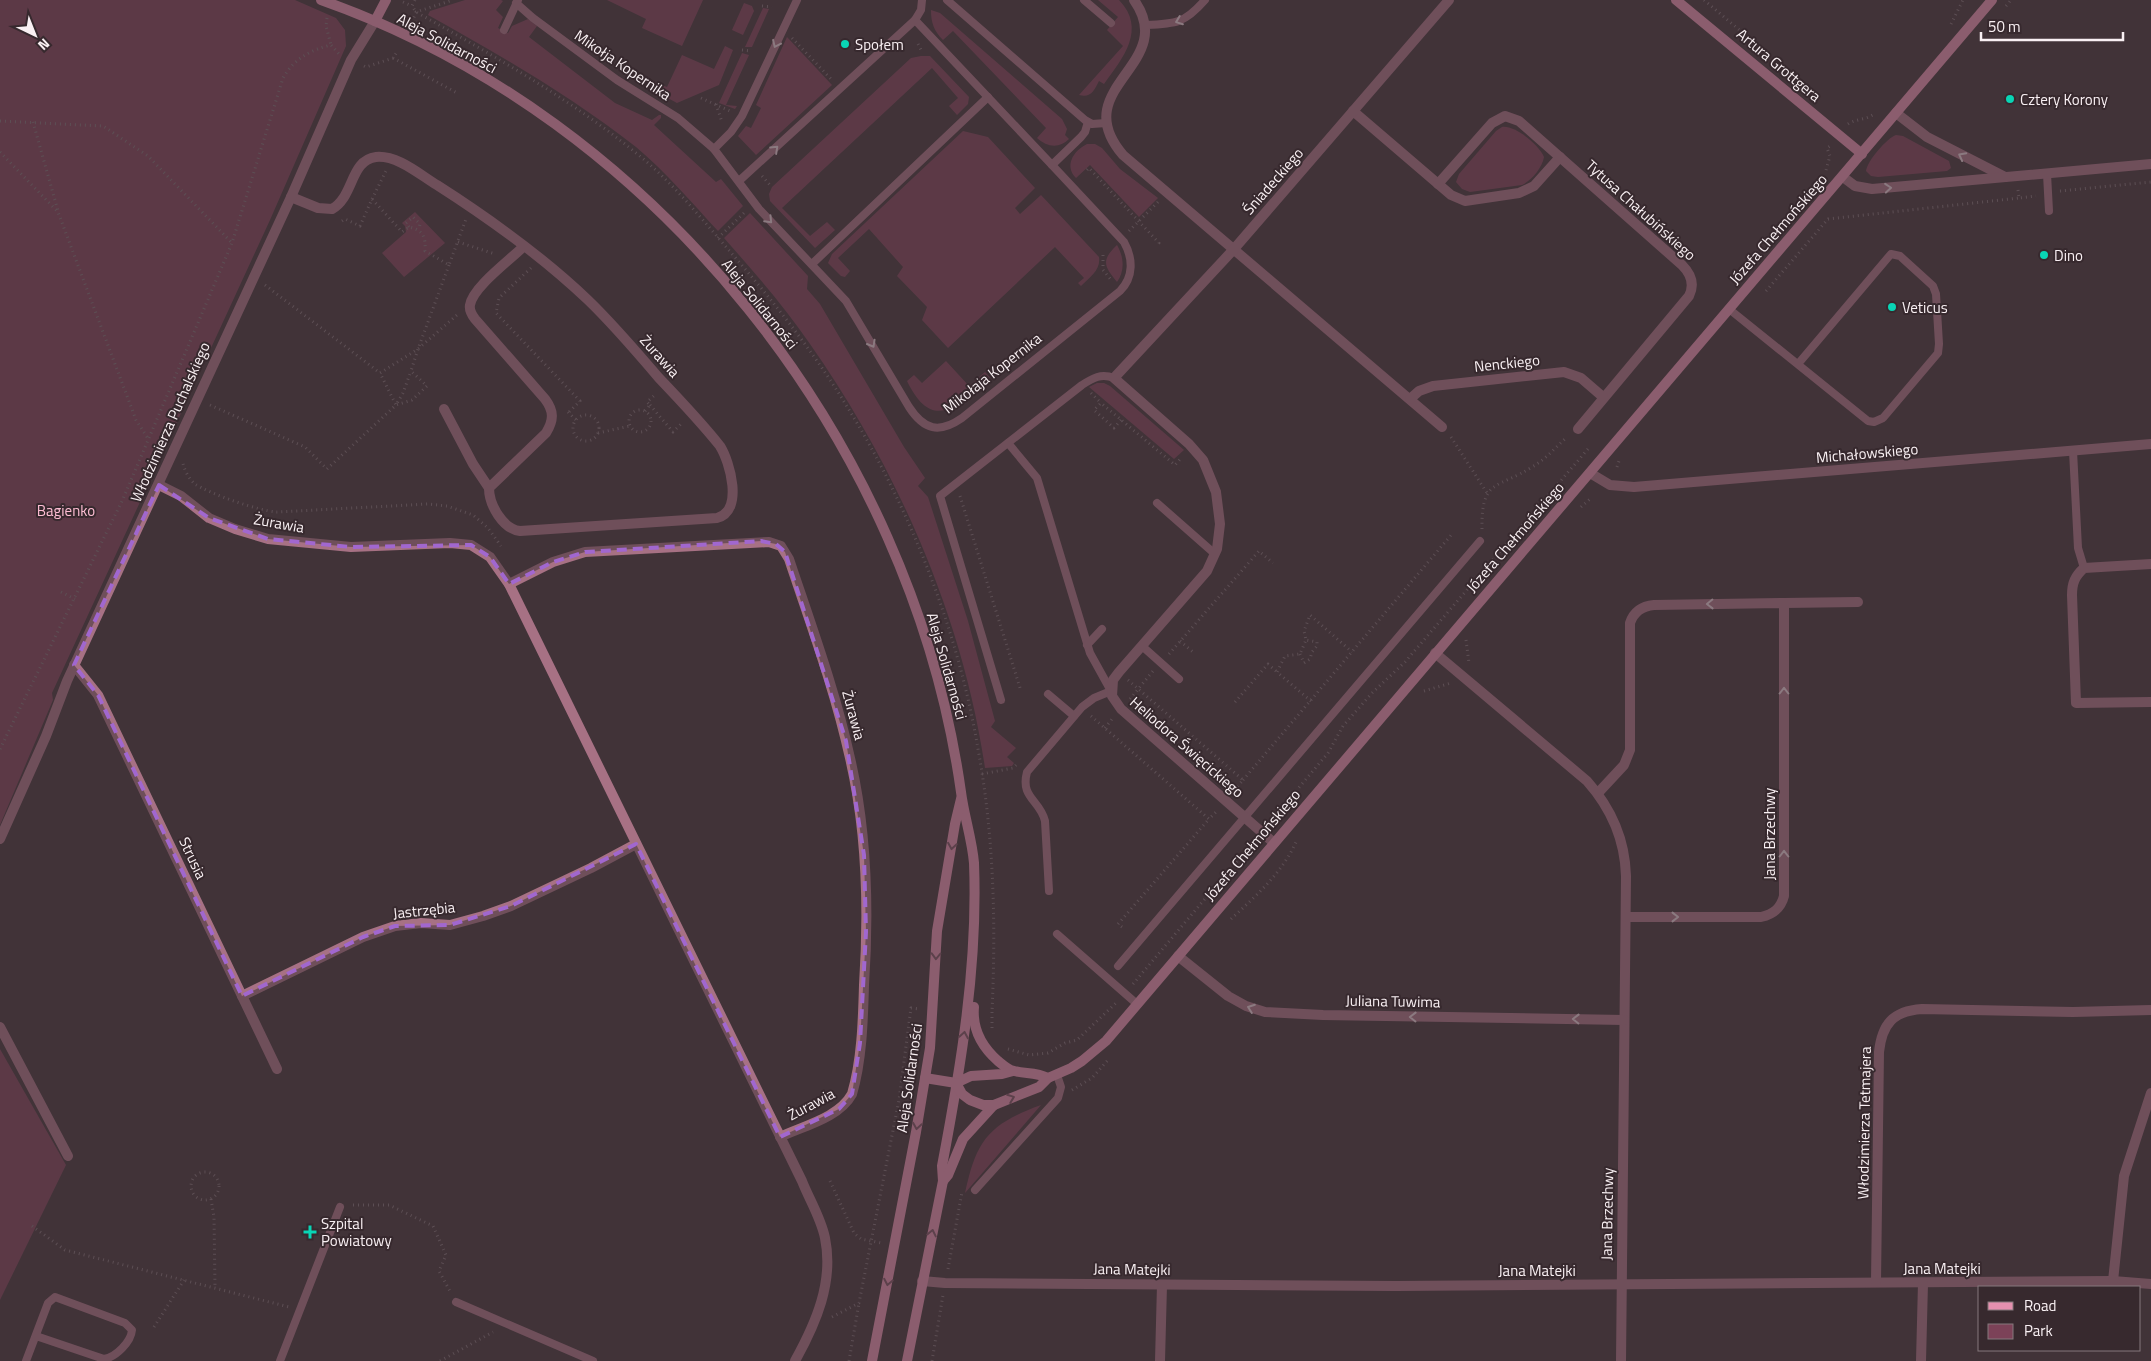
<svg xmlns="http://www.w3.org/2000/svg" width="2151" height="1361" viewBox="0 0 2151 1361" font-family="'Titillium Web',sans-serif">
<rect width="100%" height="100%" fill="#413338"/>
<g fill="#7c4258">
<path d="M0,0H295L336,18L345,30L346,46L270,220L52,693L53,700L0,825Z"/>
<path d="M465,0H501L503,1L496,10L503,17L498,28L508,33L512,26L528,19L537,26L529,37L615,103L652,120L659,115H661V118L654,125L716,182L721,179L743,206L718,231C692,203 666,172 636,147C571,96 500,55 428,15L430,11Z"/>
<path d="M607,0H703L682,46L642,28L646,19Z"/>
<path d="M1098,0H1119C1147,29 1123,58 1104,84L1099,81C1094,91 1091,98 1079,95L1123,46L1107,30L1118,17Z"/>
<path d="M744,3L752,6L754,11L743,35L732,30Z"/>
<path d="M763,8L769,9L752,47H745Z"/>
<path d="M931,10L940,13L1062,119L1067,129L1065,135L1069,139C1059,149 1047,147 1037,138L1046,128L953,31L943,40C934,31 931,23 931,10Z"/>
<path d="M787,37L832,85L756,155L738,136L746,126L751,128L761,108L756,105Z"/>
<path d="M725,46L733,50L719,85L677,103L651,89L654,82L667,87L682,55L714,69Z"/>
<path d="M742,53L749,55L726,105L737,106L735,109L719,103Z"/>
<path d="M921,56H930L969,97L968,104L957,115L949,106L958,98L932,68L782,208L810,236L827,222L835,230L815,248L770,201L769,194L772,187L911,58Z"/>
<path d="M1502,127C1515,125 1539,145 1544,157C1542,168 1532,180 1522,185L1470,192L1462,189L1456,182L1459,174L1496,131Z"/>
<path d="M963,131L988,137L1035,188L1015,208L1020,214L1041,195L1099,257C1101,270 1090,277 1081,286L1078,283L1084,278L1055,247L948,348L922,320L927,307L897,276L903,267L869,229L838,258L850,271L845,277L841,276L828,263L832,254Z"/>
<path d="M1896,135L1903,136L1949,161L1951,168L1947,171L1878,177L1871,176L1866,171C1867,161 1887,138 1896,135Z"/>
<path d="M1087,144H1095L1102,148L1120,169L1158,198L1139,217L1090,165L1076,178C1064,166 1073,151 1087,144Z"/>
<path d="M415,212L445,243L404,277L382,253L406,232L405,226L402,223Z"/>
<path d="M750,213L808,276L807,289L820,304L904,447L925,478L918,486L928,497L968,621L995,721L991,727L1016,748L1007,757L1014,763L1012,766L985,768C963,617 897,468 810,344C784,306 754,272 724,238Z"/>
<path d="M1117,245C1124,257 1125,271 1117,282C1105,267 1100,261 1117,245Z"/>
<path d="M946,361L969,386L985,372L990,378C959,404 933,435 907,381L914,375L922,383Z"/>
<path d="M1097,383H1104L1110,386L1184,450L1174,459L1089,387Z"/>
<path d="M0,1049L66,1165L0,1300Z"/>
<path d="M1041,1105L965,1193C976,1140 989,1124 1041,1105Z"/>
</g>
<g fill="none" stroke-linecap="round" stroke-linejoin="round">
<g stroke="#7d7075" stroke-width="3" stroke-dasharray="1 4" stroke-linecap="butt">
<path d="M415,0L412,6L416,12C496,57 578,103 648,163C682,193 710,229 740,263C777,306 813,352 843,400C908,503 958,629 978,749C994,836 996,924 992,1012"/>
<path d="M1704,0L1814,93"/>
<path d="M403,2L412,6"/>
<path d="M762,6L772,7"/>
<path d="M2006,6L2011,0"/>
<path d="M327,18L326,26L331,45"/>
<path d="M412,22L416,12L453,0"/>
<path d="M1951,24L1963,0"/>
<path d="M792,38L831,79"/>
<path d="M918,44L922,52"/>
<path d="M742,50L751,51"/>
<path d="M393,58L457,93"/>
<path d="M364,66L366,67L393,58L397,52"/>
<path d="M701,98L730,111"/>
<path d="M716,104L722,122"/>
<path d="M0,121L103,126L148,156L232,243"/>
<path d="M33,122L58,211"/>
<path d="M1848,124C1855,119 1866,120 1874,114"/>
<path d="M0,152L58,212L136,420L149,440"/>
<path d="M1087,170L1089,168L1159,243L1157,245"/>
<path d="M1826,170L1830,156L1827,148L1830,146"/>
<path d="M762,176L770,185"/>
<path d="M2018,190L2019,198L2036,196"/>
<path d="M2060,191L2151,182"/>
<path d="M372,199L386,171"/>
<path d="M342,221L345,219L360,226L372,199L402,232L409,227C423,230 426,237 425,251L449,265L466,219"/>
<path d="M409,227L406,223L413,217L420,224L419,229"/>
<path d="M1129,231L1158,202"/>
<path d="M718,238L745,212"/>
<path d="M458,242L495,254"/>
<path d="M1103,255V270L1112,281"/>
<path d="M449,265L418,349L457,315"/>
<path d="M531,268L499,298L496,313L580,401L569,412"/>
<path d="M265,285L380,373L418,349L411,371L427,386L412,400L396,405L403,393L411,371"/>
<path d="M1766,291L1828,219L2019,198"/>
<path d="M1091,393L1101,403"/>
<path d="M210,405L305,447L327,469L396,405L380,373"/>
<path d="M650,405L673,432L683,422"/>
<circle cx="640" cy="421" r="11"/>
<path d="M645,411L650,405L647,402L656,394"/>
<path d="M568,412L576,420"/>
<circle cx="586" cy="428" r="13"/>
<path d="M1121,420L1114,428L1094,410L1101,403L1175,465L1182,457"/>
<path d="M598,433L630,426"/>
<path d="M1451,437L1487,493"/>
<path d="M183,464C185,471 189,479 195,484C210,494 259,511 277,512L428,504L447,506L473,515L488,528L501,546"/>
<path d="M1617,467L1619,461"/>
<path d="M960,496L1021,691"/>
<path d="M1581,507L1590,499"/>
<path d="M1482,529C1481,478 1498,489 1532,467C1546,459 1556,447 1567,437"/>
<path d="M61,592L75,599"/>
<path d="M1466,640L1469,663"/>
<path d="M1180,641L1194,653"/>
<path d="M1169,654L1259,551L1273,563"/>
<path d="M1300,654L1304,663L1310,659L1312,652L1317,646V642L1306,640"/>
<path d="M1128,680L1243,780L1234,791"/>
<path d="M1424,691L1451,683"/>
<path d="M1130,699L1153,671"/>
<path d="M1311,701L1277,672L1285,656L1300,654L1306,640L1304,631L1310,615L1352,652"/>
<path d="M1235,702L1268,664L1277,672"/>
<path d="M1091,716L1209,819L1217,811"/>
<path d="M1105,728L1112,719"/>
<path d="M0,749L123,499L232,243L283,78C294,59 310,50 331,45L339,54"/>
<path d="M982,774L1013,768L1016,765"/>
<path d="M1243,780L1452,534"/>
<path d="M1270,822L1328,753L1343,726L1372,693L1405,662L1588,449"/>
<path d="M1231,919C1257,895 1283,872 1297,840"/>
<path d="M1122,927L1118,924L1209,819"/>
<path d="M1133,984L1253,842"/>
<path d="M992,1012V1028"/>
<path d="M1008,1049L1029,1055L1048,1053L1065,1043L1077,1040L1117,1002"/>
<path d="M1072,1090L1092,1078L1109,1059"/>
<circle cx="205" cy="1186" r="14"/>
<path d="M830,1181L854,1233L861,1239L881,1243"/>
<path d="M211,1199L214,1217L215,1288"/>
<path d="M353,1205H389L433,1226L446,1255L439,1271L451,1293"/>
<path d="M32,1226L65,1250L289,1307"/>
<path d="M948,1269L962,1192"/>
<path d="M832,1317L859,1303L899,1100L911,1008L920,1009"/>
<path d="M154,1327L184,1280"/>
<path d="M440,1361L493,1332"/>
<path d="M849,1361L859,1303"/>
<path d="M932,1361L943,1295"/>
</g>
<g stroke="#a77184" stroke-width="8">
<path d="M797,0L742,116L731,132L714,149L759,209L846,301L909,407C924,430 939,434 962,418L1120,291C1134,277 1133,258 1124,242L1052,165"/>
<path d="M947,0L1085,120L1092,124L1106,123"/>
<path d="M1084,0L1111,23"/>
<path d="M516,3L533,18L617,80L678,118L714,149"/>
<path d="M915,20L1052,165L1081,137L1085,132L1088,122"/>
<path d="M1146,25C1176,24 1185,23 1205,0"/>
<path d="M504,30L518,0"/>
<path d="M2047,174L2049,211"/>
<path d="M739,181L915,20L921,10L922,0"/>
<path d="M812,264L988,97"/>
<path d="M1729,309L1868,421L1874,422L1883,418L1938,353L1939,344L1936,294L1933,286L1900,256L1891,254L1798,364"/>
<path d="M1008,443L1037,478L1090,653L1111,691L1094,698L1082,707L1027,772C1020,798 1040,800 1045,821L1049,891"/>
<path d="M2073,451L2078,548L2084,568"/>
<path d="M1157,503L1215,554"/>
<path d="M1087,645L1102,629"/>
<path d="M1142,646L1179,679"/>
<path d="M1048,694L1074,716"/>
<path d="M1001,700L940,496L1082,385C1093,378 1101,373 1114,378"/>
<path d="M1057,934L1137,1004"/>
<path d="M1118,966L1480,541"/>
<path d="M975,1190L1058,1098L1061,1087L1057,1075"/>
<path d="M456,1302L593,1361"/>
<path d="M26,1361L48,1303L55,1297L125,1323L132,1330C131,1342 116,1357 104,1359L36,1336"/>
<path d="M280,1361L340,1207"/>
</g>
<g stroke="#a77184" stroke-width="10">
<path d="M1134,0C1180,65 1065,87 1123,155L1442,427"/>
<path d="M1353,111L1451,195L1465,201L1519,193L1534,186L1560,157"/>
<path d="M1896,113L1927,137L2005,177"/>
<path d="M1843,177L1855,186L1872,189L2151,164"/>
<path d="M1438,184L1492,123L1505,116L1519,121L1682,265C1691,274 1695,284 1689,296L1578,429"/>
<path d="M291,197L318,208L332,209C354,197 350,160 376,157C398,155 420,175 437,185C487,217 545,259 588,300C613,324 636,351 659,378C680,400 701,422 720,446C730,462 744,511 717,518L520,531C503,529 489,505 489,488L546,433C554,420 554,411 545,399L475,319C472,315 469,310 470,305C473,287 510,260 523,247"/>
<path d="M1410,399L1419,391L1433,386L1564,372L1581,378L1603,397"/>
<path d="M444,409L473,464L489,488"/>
<path d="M1590,473L1610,485L1634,487L2151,444"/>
<path d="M159,485L181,496L209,518L235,529L268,539L351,547L450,543L471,545L490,557L509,584L802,1181C809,1199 821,1218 825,1238C834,1282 816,1323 795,1361"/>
<path d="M2151,564L2084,568C2075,576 2072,583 2072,595L2076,703L2151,702"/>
<path d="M509,584L553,562L585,552L769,542L781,546L789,559C811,625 835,690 850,758C867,831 869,910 864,985C863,1020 862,1060 852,1094C839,1118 803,1126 780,1137"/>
<path d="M1784,603L1858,602"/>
<path d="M1435,653L1587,781C1611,808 1625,839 1626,876L1621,1361"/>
<path d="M74,665L98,695L277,1069"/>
<path d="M1598,793L1624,765L1630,750V623C1634,611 1643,606 1654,605L1784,603V896C1781,908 1774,914 1761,917H1626"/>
<path d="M0,839L46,736L67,681L291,197L351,60L375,21"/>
<path d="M1274,843L1121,709L1112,696L1113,680L1119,672L1207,571L1217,549L1220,524L1216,492L1203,460L1189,444L1114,378L1234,249L1449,0"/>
<path d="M1178,956L1228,996L1246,1006L1265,1012L1323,1015L1624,1020"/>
<path d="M242,996L363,937L395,926L421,923L450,925L483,916L511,906L591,868L636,844"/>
<path d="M0,1027L68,1156"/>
<path d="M922,1281L945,1283L1396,1286L2113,1281L2151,1284"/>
<path d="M2113,1281L2124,1176L2151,1093"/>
<path d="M1876,1282L1879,1052C1882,1024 1893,1011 1922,1009L2073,1012L2151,1010"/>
<path d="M1160,1361L1162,1285"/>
<path d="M1921,1361L1923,1283"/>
</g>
<g stroke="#e590af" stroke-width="10">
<path d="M321,0C656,118 912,442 961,792C964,816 972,839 974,863C978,965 961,1066 942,1166L943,1181L907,1361"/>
<path d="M1676,0L1862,154"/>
<path d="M375,21L386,0"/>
<path d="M974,1007C972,1029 981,1046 998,1061C1003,1065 1008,1070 1014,1071C1026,1074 1036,1072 1048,1078"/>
<path d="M925,1078L956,1083L971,1076L1002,1074L1013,1071"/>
<path d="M956,1083L962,1094L970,1100L983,1105H994L1039,1087L1048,1078L1071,1068L1082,1061L1106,1041L1992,0"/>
<path d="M943,1181L948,1175L963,1139L994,1105"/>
<path d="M872,1361L916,1132L930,1048L937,931L955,824L961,799"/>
</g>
</g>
<defs><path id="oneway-chevron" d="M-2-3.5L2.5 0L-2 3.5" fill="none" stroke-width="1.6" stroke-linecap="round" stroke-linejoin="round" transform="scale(1.25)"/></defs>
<g stroke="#e4d0d7">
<use href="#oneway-chevron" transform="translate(1179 21) rotate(159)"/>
<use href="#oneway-chevron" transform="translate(776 44) rotate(115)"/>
<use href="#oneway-chevron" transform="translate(775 149) rotate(-43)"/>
<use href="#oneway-chevron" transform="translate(1962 156) rotate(-152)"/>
<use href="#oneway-chevron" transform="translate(1888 188) rotate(-5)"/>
<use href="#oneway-chevron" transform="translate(769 220) rotate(46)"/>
<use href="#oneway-chevron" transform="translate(872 344) rotate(60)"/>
<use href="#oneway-chevron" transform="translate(1710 604) rotate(179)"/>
<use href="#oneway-chevron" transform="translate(1784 691) rotate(-90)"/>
<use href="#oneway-chevron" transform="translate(1784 854) rotate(-90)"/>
<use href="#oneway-chevron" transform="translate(1675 917)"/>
<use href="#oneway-chevron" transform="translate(1251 1008) rotate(-160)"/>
<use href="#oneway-chevron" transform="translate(1413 1017) rotate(-179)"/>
<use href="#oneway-chevron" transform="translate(1576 1019) rotate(-179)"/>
</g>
<g stroke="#7d5262">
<use href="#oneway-chevron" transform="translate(952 846) rotate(99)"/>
<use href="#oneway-chevron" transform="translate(936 956) rotate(92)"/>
<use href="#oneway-chevron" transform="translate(964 1035) rotate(-80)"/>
<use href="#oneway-chevron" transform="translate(1011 1098) rotate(-21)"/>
<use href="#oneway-chevron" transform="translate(917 1126) rotate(99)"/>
<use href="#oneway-chevron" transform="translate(932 1233) rotate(-78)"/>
<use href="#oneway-chevron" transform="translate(888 1282) rotate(101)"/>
</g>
<path d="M0 0H2151V1361H0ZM159,485L209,518L268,539L351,547L471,545L490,557L509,584L553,562L585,552L761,541L776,544L785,552L846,741L864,855L866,932L860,1043L852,1094L839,1109L780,1137L636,844L511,906L450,925L395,926L363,937L242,996L98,695L74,665Z" fill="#413338" fill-opacity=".55" fill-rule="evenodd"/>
<path fill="none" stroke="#a167cf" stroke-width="4" stroke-dasharray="10 6" stroke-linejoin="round" d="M159,485L209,518L268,539L351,547L471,545L490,557L509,584L553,562L585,552L761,541L776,544L785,552L846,741L864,855L866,932L860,1043L852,1094L839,1109L780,1137L636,844L511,906L450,925L395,926L363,937L242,996L98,695L74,665Z"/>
<g fill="#09d5b5" stroke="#37292e" stroke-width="2">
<circle cx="845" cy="44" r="5"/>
<circle cx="2010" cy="99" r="5"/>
<circle cx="2044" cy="255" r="5"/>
<circle cx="1892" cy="307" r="5"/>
<path d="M307.5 1224.5h5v5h5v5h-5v5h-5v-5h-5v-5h5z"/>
</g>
<g text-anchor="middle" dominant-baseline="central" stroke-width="4" stroke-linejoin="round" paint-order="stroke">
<g font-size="15" fill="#f9f0f3" stroke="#37292e">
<text transform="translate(447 43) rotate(28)">Aleja Solidarności</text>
<text transform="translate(623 65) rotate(34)">Mikołja Kopernika</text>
<text transform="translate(1779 65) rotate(40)">Artura Grottgera</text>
<text transform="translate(1273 181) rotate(-49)">Śniadeckiego</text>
<text transform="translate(1641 210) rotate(42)">Tytusa Chałubińskiego</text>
<text transform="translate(1778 229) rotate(-49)">Józefa Chełmońskiego</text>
<text transform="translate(760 304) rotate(51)">Aleja Solidarności</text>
<text transform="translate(660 356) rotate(48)">Żurawia</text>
<text transform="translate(1507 363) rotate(-6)">Nenckiego</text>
<text transform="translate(992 373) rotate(-38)">Mikołaja Kopernika</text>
<text transform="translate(170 422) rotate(-66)">Włodzimierza Puchalskiego</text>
<text transform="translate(1867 453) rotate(-5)">Michałowskiego</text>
<text transform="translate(279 523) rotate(10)">Żurawia</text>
<text transform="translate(1515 537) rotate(-49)">Józefa Chełmońskiego</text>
<text transform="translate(947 666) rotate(74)">Aleja Solidarności</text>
<text transform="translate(854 715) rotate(75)">Żurawia</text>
<text transform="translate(1187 747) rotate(41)">Heliodora Święcickiego</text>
<text transform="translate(1769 834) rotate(-90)">Jana Brzechwy</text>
<text transform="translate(1252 845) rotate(-50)">Józefa Chełmońskiego</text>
<text transform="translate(193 858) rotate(65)">Strusia</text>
<text transform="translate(424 910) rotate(-6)">Jastrzębia</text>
<text transform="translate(1393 1001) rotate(1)">Juliana Tuwima</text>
<text transform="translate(909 1078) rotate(-82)">Aleja Solidarności</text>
<text transform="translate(811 1104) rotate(-28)">Żurawia</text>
<text transform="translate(1864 1123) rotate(-89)">Włodzimierza Tetmajera</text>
<text transform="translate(1607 1214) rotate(-89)">Jana Brzechwy</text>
<text x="1942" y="1268">Jana Matejki</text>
<text transform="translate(1132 1269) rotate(1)">Jana Matejki</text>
<text x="1537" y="1270">Jana Matejki</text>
</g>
<g font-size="15" fill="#f9f0f3" stroke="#37292e" text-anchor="start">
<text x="855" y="44">Społem</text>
<text x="2020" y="99">Cztery Korony</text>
<text x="2054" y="255">Dino</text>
<text x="1902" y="307">Veticus</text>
<text x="321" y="1223">Szpital<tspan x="321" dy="17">Powiatowy</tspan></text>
</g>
<g font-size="15" fill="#ffbed4" stroke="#37292e">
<text x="66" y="510">Bagienko</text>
</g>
</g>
<rect x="1978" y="1286" width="162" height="65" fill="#37292e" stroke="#85797d"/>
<rect x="1988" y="1302" width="25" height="8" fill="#e590af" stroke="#85797d"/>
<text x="2024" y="1311" font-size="15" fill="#f9f0f3">Road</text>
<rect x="1988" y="1324" width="25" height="15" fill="#7c4258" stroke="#85797d"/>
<text x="2024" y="1336" font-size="15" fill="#f9f0f3">Park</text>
<g transform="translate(35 35) rotate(137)" stroke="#37292e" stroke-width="4" paint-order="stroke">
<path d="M0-4L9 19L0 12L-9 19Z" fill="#f9f0f3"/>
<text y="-8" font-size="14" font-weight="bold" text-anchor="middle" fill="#f9f0f3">N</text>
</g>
<path d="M1981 32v8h142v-8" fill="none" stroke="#f9f0f3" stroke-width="2.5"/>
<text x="1988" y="32" font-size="15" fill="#f9f0f3" stroke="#37292e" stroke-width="4" paint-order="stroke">50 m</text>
</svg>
